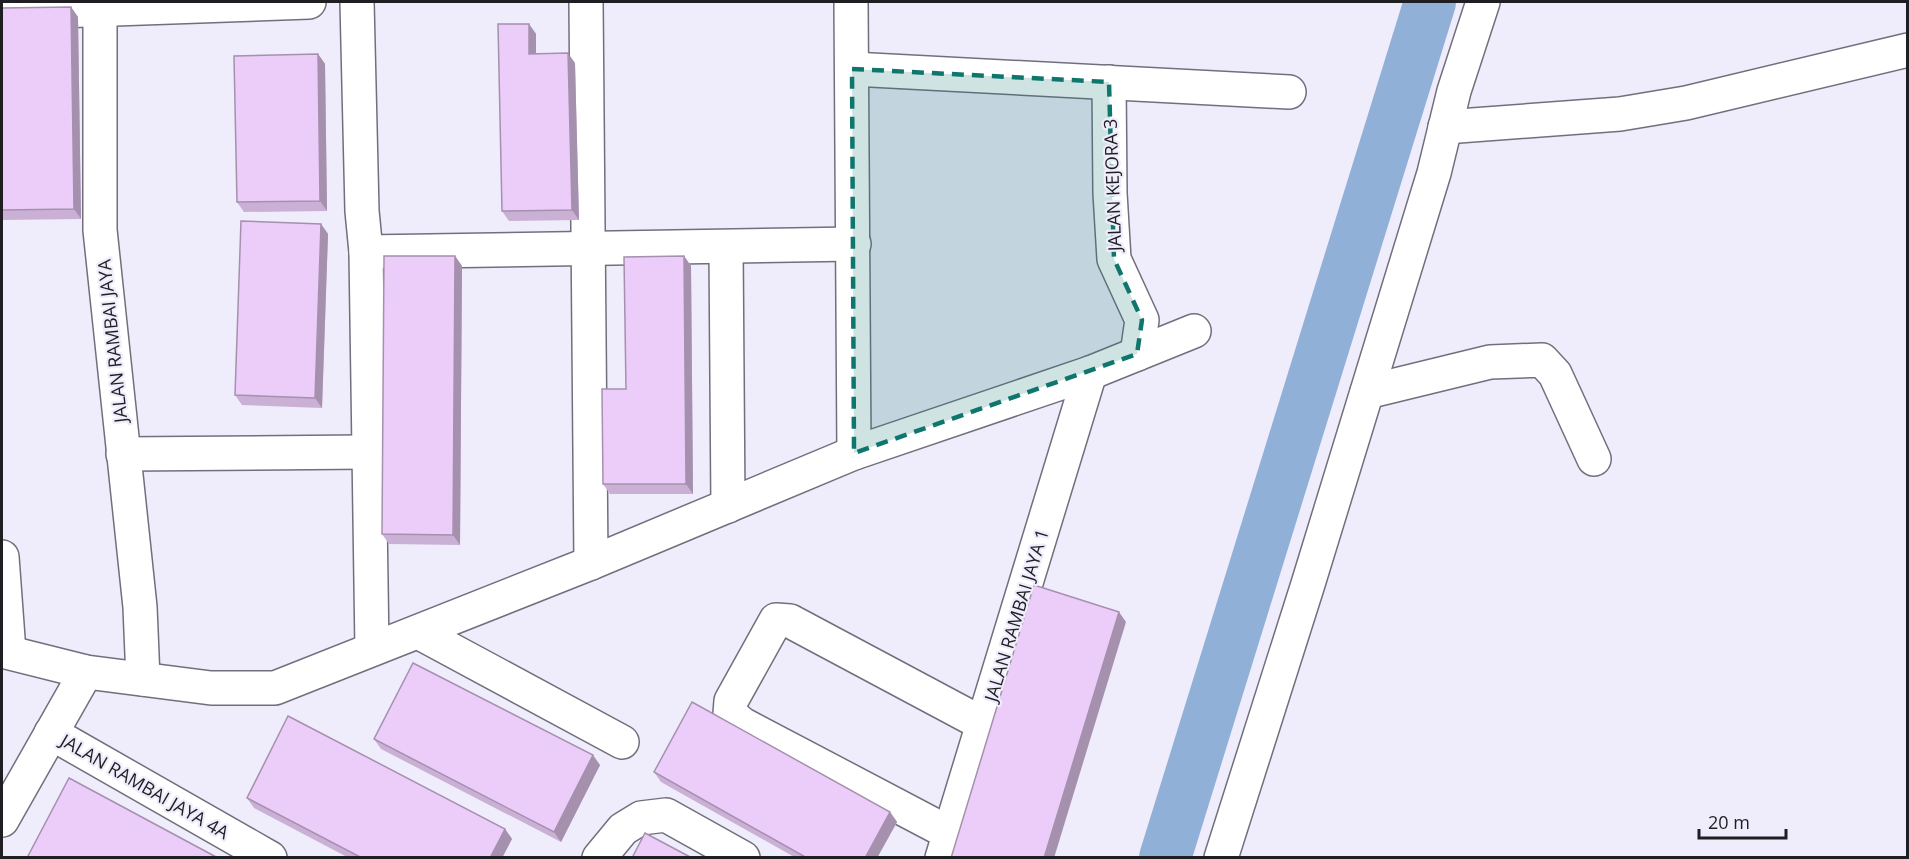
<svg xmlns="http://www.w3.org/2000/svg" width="1909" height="859" viewBox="0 0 1909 859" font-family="'Open Sans',sans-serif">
<rect width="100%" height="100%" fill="#efecfb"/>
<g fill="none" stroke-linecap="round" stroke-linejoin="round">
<path stroke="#90b0d8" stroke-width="52" d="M1165,858L1430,2"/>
<defs>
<g id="minor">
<path d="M100,2V230L140,607L143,679"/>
<path d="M357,2L362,211L366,252L372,649"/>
<path d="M586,2L591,563"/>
<path d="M851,2L854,453"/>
<path d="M2,13L309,2"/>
<path d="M852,69L1289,92"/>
<path d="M1109,82L1110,193L1114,259L1142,320L1137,354"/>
<path d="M1445,127L1620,114L1686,103L1908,50"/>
<path d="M726,247L728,506"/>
<path d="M366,252L854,244"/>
<path d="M1367,392L1490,362L1542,360L1555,374L1594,459"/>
<path d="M123,454L367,452"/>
<path d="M2,557L9,652"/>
<path d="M418,632L622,742"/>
<path d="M2,651L86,672L211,688H275L591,563L854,453L1090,373L1194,331"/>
<path d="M51,733L270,858"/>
<path d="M2,820L86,672"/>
<path d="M949,833L742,724L730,714L731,701L776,620L790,621L983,724"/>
<path d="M599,858L623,829L641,818L666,815L743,858"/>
<path d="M942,858L1090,373"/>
<path d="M1221,858L1308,584L1434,173L1454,91L1483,2"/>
</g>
</defs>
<use href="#minor" stroke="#726f7c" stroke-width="36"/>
<use href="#minor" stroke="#fff" stroke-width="33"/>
</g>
<g fill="#cbb0d6">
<path d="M71,7L78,17L81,219L2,220V8Z"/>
<path d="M529,24L536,34V53L575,63L579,220L509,221L502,211Z"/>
<path d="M318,54L325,64L327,211L244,212L237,202Z"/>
<path d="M321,224L328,234L322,408L242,405L235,395Z"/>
<path d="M455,256L462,266L460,545L389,544L382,534Z"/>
<path d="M684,256L691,266L693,494H610L603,484L626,389Z"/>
<path d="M374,739L600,765L561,842L381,749Z"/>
<path d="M654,772L890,812L897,822L877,858H796L661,782Z"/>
<path d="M247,798L505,829L512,839L502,858H349L254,808Z"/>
</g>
<g fill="#a590ae">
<path d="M71,7L78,17L81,219L74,209Z"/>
<path d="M529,24L536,34V64L529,54Z"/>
<path d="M568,53L575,63L579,220L572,210Z"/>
<path d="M318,54L325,64L327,211L320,201Z"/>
<path d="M321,224L328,234L322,408L315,398Z"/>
<path d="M455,256L462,266L460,545L453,535Z"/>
<path d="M684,256L691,266L693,494L686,484Z"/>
<path d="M1119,612L1126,622L1054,858H1044Z"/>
<path d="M593,755L600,765L561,842L554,832Z"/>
<path d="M890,812L897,822L877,858H865Z"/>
<path d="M505,829L512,839L502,858H490Z"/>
</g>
<g fill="#eccdf9" stroke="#a590ae" stroke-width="1.5">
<path d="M71,7L74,209L2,210V8Z"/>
<path d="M498,24H529V54L568,53L572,210L502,211Z"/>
<path d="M318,54L320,201L237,202L234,56Z"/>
<path d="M241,221L321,224L315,398L235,395Z"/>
<path d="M384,256H455L453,535L382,534Z"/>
<path d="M684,256L686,484H603L602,389H626L624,257Z"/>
<path d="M1034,585L1119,612L1044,858H951Z"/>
<path d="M413,663L593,755L554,832L374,739Z"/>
<path d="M692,702L890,812L865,858H807L654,772Z"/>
<path d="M288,716L505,829L490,858H362L247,798Z"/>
<path d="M69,778L218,858H31L28,856Z"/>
<path d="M645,833L692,858H632Z"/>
</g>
<path fill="#0f766e" fill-opacity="0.2" stroke="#0f766e" stroke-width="4.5" stroke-dasharray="12 8" stroke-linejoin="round" d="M852,69L1109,82L1114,259L1142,320L1137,354L854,453Z"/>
<g text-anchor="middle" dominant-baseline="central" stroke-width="4.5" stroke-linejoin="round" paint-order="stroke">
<g font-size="18" fill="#1f1e23" stroke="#efecfb">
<text transform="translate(1112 185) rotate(-92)">JALAN KEJORA 3</text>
<text transform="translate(112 341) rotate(-96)">JALAN RAMBAI JAYA</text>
<text transform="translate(1016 615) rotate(-73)">JALAN RAMBAI JAYA 1</text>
<text transform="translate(145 786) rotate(30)">JALAN RAMBAI JAYA 4A</text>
</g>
</g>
<rect width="1909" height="859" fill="none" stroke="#1f1e23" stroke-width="6"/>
<path d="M1699 829v9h87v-9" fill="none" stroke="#1f1e23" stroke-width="3"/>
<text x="1708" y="829" font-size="18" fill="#1f1e23" stroke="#efecfb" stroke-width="4.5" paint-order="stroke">20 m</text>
</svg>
